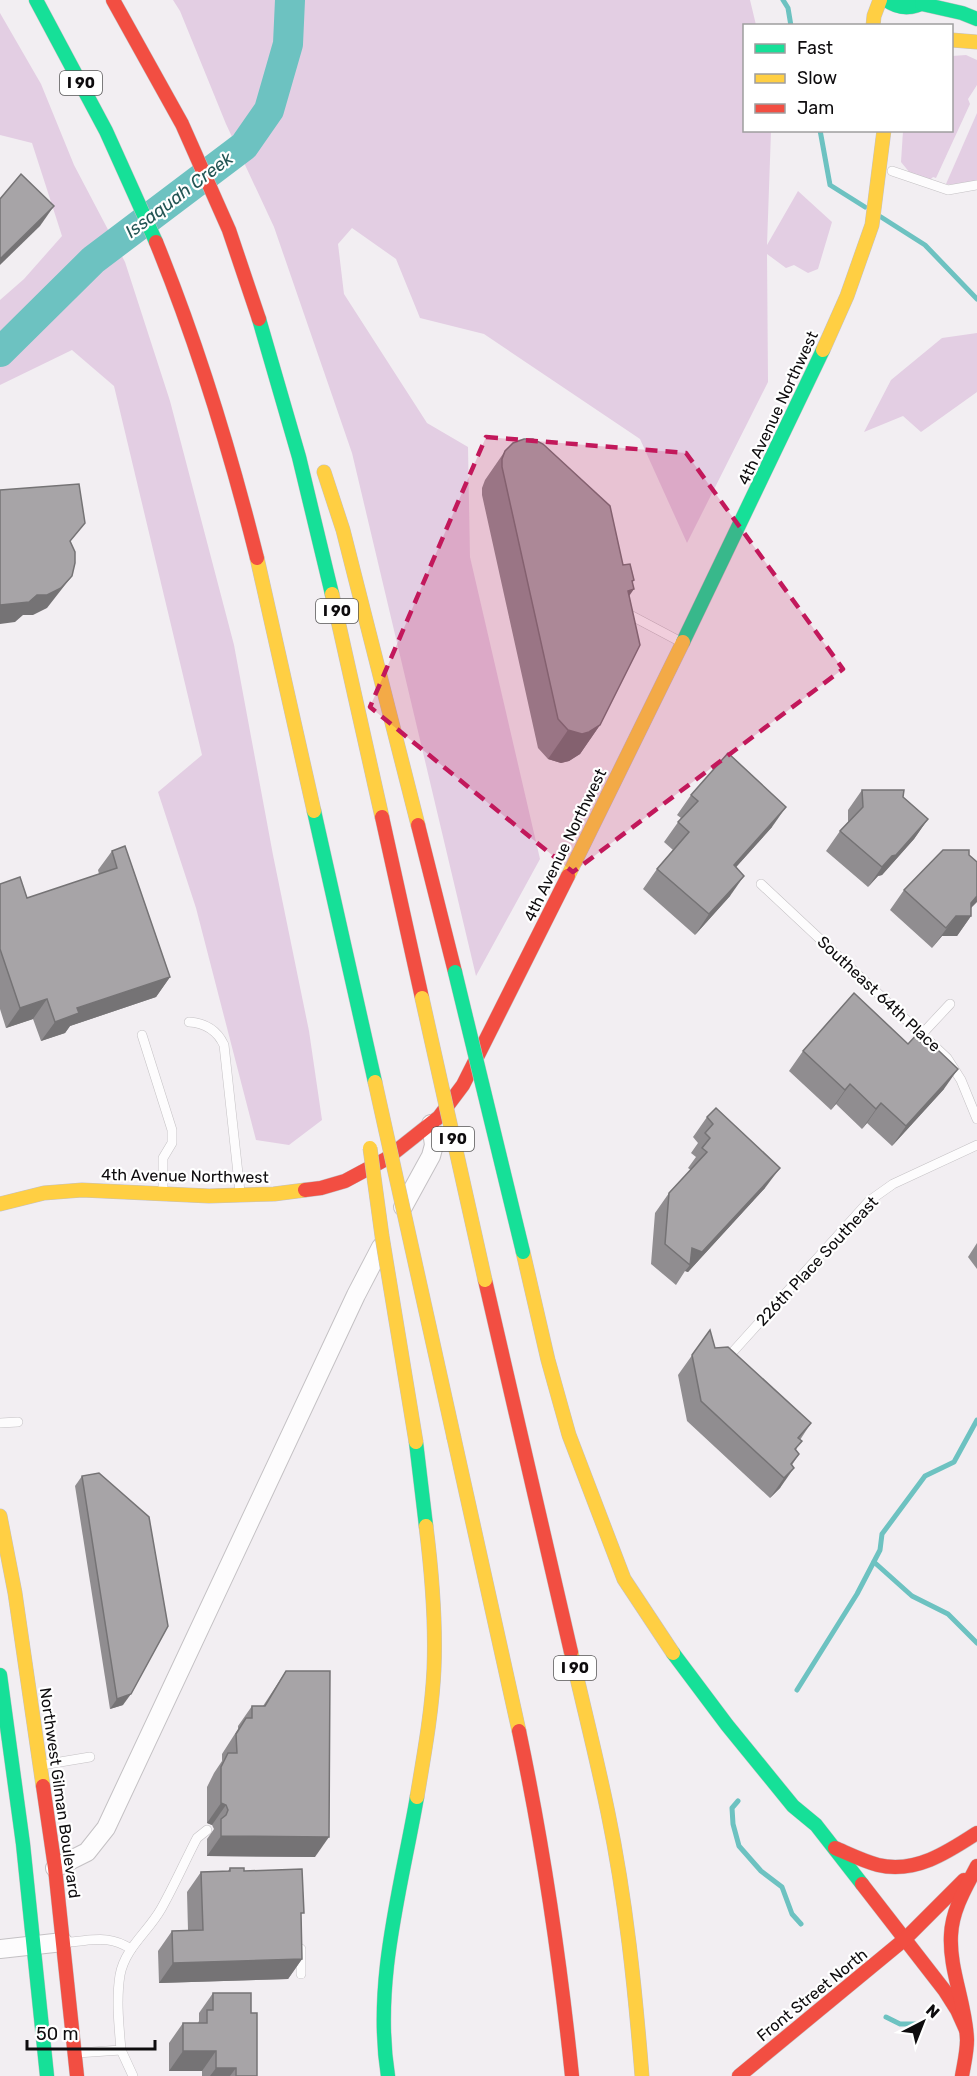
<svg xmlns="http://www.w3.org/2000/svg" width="977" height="2076" viewBox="0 0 977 2076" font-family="Rubik,sans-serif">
<rect width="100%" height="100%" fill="#f2eef2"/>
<g fill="#e3cee3">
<path d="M173,0H750L756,25L744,26V130L771,131L767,245L798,191L832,222L818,269L808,273L794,265L786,268L767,254L768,382L687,543L640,439L484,334L420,318L396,259L352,228L338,244L344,294L427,423L468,447L470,557L540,859L476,976L352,453L274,227L226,124L180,11Z"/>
<path d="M0,13L41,84L74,165L125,262L170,401L234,645L273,855L309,1031L322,1120L289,1145L256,1140L196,908L158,792L202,755L114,386L72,350L0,385V300L24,279L62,236L32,143L0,135Z"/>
<path d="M966,55L977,60V85L968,99L970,104L936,178L933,177L929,181L910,173L901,162L903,131L952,130V56Z"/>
<path d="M977,113V181L953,185L946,184Z"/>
<path d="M977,333V392L921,432L903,416L864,432L891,380L942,338Z"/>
</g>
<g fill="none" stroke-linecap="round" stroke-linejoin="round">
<g stroke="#6dc2c1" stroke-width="5">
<path d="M783,0L788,8L791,26"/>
<path d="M820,130L830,185L865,207"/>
<path d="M881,217L925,245L977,299"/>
<path d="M874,1562L912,1596L948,1614L977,1643"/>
<path d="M797,1690L857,1594L880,1550L882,1534L925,1476L954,1462L977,1420"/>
<path d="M738,1801L732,1808L733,1824L739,1846L761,1871L782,1887L792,1914L801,1924"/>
<path d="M886,2017L900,2024H917"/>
</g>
<path stroke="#6dc2c1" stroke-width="30" d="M0,352L93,260L244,146L269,110L288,44L290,0"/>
<defs>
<g id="lane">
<path d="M892,171L948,190L977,185"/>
<path d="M632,616L681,642"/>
<path d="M761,884L947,1058L961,1080L977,1119"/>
<path d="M189,1022C205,1023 217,1030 224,1045L240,1192"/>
<path d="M922,1034L950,1004"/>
<path d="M142,1035L172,1130V1143L163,1158V1191"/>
<path d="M730,1355L869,1201L893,1184L977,1145"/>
<path d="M0,1423L18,1422"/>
<path d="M42,1765L90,1757"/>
<path d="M66,1942C92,1941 108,1934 131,1949"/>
<path d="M301,1949V1974"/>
<path d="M121,2050L133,2076"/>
<path d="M77,2053L121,2050C119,2026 116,2000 120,1975C125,1948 148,1932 161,1909C174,1886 185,1861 197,1838L207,1830"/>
</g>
<g id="street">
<path d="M403,1207L431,1156L434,1145L431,1124"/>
<path d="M55,1868L87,1852L106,1828L356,1295L381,1247"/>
<path d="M0,1949L63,1942"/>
</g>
<g id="fast">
<path d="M36,0L106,131L156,242"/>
<path d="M886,0C900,10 914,9 928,0"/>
<path d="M922,4L962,13L977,19"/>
<path d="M259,319L299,457L332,594"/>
<path d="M683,642L823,350"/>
<path d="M314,811L375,1082"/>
<path d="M416,1442L426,1526"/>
<path d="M673,1653L727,1725L793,1806L816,1825L862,1884"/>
<path d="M0,1675L23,1844L47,2076"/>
<path d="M388,2076C373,1983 401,1889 417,1797"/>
</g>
<g id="slow">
<path d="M873,26L874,16L880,0"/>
<path d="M952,40L977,42"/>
<path d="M823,350L847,296L872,225L884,130"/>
<path d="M324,472L343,530L418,825"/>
<path d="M257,558L314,811"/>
<path d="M332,594L382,817"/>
<path d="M568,876L683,642"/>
<path d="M0,1204L44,1193L82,1190L209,1196L274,1194L305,1190"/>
<path d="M523,1252L548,1360L569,1435L624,1579L673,1653"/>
<path d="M454,1438L519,1731"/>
<path d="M0,1516L15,1593L43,1786"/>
<path d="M571,1652C583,1705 597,1759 608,1813C626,1900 635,1988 642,2076"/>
<path d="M417,1797C424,1755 432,1712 434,1669C436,1621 432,1574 426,1526"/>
</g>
<g id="jam">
<path d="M113,0L182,124L229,230L259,319"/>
<path d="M156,242C198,345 230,450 257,558"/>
<path d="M382,817L422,998"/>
<path d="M418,825L455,972"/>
<path d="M305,1190L321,1188L345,1181L386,1159L439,1117L463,1085L568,876"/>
<path d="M485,1280L571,1652"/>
<path d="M519,1731C543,1845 560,1960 572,2076"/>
<path d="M43,1786L55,1868L77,2076"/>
<path d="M835,1848C849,1854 863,1861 878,1865C915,1874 948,1852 977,1833"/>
<path d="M862,1884L945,1991L957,2010L966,2030"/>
<path d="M739,2076L905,1939L964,1880"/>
<path d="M962,2076C964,2064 967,2052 967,2040C966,2004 949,1970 951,1935C952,1910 966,1887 977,1866"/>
</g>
</defs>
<use href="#lane" stroke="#c4c1c4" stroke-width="10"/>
<use href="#street" stroke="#c4c1c4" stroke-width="20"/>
<use href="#fast" stroke="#c4c1c4" stroke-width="15"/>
<use href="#slow" stroke="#c4c1c4" stroke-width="15"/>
<use href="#jam" stroke="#c4c1c4" stroke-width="15"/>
<use href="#lane" stroke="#fdfcfd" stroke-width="9"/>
<use href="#street" stroke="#fdfcfd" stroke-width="18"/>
<use href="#fast" stroke="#16e098" stroke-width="14"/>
<use href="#slow" stroke="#ffcf43" stroke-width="14"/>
<use href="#jam" stroke="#f24e42" stroke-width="14"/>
<defs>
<path id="fast-bridge" d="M455,972L523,1252"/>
<g id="slow-bridge">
<path d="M422,998L485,1280"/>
<path d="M375,1082L454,1438"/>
<path d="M370,1148L382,1236L416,1442"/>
</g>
</defs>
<use href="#fast-bridge" stroke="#c4c1c4" stroke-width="15" stroke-linecap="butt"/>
<use href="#slow-bridge" stroke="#c4c1c4" stroke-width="15" stroke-linecap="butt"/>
<use href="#fast-bridge" stroke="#16e098" stroke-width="14"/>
<use href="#slow-bridge" stroke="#ffcf43" stroke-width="14"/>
</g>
<g fill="#908d90">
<path d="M505,451L623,565L634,580L632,583L629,596L600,725L580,754L569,761L561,763L548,759L538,748L482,495V488L485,480Z"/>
<path d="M862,790L903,797L928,819L914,839L882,875L878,876L868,887L826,851L840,831L848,822V810Z"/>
<path d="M691,795L772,827L736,867L730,896L695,935L643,889L657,869L673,850L664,842L681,818L677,815Z"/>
<path d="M112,851L170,977L156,997L70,1026L65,1033L41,1041L33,1019L6,1028L0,1009V884L27,898L99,874L98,870Z"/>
<path d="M904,890L971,908V916L957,936H942L932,948L890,910Z"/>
<path d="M803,1051L944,1089L892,1146L867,1123L862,1129L836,1104L831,1110L789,1071Z"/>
<path d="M716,1108L765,1188L688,1272L685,1271L676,1285L651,1264L655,1213L669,1193L691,1170L688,1168L696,1157L691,1153L698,1143L693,1137L707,1117Z"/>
<path d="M977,1243V1269L968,1257Z"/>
<path d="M710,1330L715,1348L811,1423L800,1440L796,1450L799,1454L792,1465L780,1488L770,1498L687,1421L678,1375Z"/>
<path d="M82,1476L123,1705L110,1709L75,1486Z"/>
<path d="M286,1671L315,1857L207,1856V1839L214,1829L212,1825L207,1823V1787L214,1773L222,1761V1754L238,1729V1726L252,1706H263Z"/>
<path d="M230,1868L244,1871L301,1917L302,1959L288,1979L159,1983L158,1951L172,1931L188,1930L187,1892L201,1872L228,1871Z"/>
<path d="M213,1993L251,2013L257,2076H202V2071H169V2043L183,2023H198L199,2021V2013Z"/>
</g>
<g fill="#757375">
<path d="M54,206L40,226L0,265V259Z"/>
<path d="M72,576L47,608L33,615H23L15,622L0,624V605L37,595Z"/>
<path d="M634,589L614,618L628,591Z"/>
<path d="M600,725L580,754L569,761L561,763L548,759L568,730Z"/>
<path d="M786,807L772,827L720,885L734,865Z"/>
<path d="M928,819L914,839L882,875L878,876L868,887L882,867Z"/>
<path d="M744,876L730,896L695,935L709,914Z"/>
<path d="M977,896V902L963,916H971L957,936H942L932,948L956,916Z"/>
<path d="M170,977L156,997L70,1026L65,1033L41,1041L55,1022L77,1008Z"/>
<path d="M47,999L33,1019L6,1028L20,1008Z"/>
<path d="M958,1069L944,1089L892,1146L906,1126Z"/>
<path d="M850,1084L836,1104L831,1110L845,1090Z"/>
<path d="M881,1103L867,1123L862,1129L876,1109Z"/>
<path d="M780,1168L765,1188L688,1272L685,1271L690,1265L692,1248Z"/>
<path d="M794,1468L780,1488L770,1498L784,1478Z"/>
<path d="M131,1694L123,1705L110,1709L117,1699Z"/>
<path d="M221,1803L226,1805L212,1825L207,1823Z"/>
<path d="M221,1836L329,1837L315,1857L207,1856Z"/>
<path d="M302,1959L288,1979L159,1983L173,1963Z"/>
<path d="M183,2051H216L202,2071H169Z"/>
<path d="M216,2068H236L230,2076H210Z"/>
</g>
<g fill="#a7a4a7" stroke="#757375" stroke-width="1.5">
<path d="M21,174L54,206L0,259V199Z"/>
<path d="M524,439H533L543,444L610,506L623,565L630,564L634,580L632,581L634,589L628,591L640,645L600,725L589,732L582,734L568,730L558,719L502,467V459L505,451L513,443Z"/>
<path d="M79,484L85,523L70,541L75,552V563L72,576L61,588L47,595H37L29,602L0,605V490Z"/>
<path d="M728,753L786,807L734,865L744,876L709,914L657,869L689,832L678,822L698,801L691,795Z"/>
<path d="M862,790H904L903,797L928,819L896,855L892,856L882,867L840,831L863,807Z"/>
<path d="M125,846L170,977L77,1008L79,1013L55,1022L47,999L20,1008L0,949V884L20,877L27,898L117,868L112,851Z"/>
<path d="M943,850H969V855L977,862V896L971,903V916H956L946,928L904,890Z"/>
<path d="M854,993L908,1044L919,1032L958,1069L906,1126L881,1103L876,1109L850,1084L845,1090L803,1051Z"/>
<path d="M716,1108L780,1168L702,1252L692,1248L690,1265L665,1244L669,1193L707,1152L702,1148L710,1138L705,1133L713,1124L707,1117Z"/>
<path d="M710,1330L715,1348L728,1347L811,1423L798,1438L802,1441L795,1449L799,1454L791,1464L794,1468L784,1478L701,1401L692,1355Z"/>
<path d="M99,1473L149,1517L168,1626L131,1694L117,1699L82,1476Z"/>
<path d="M286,1671H330L329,1837L221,1836V1819L226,1815L228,1810L226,1805L221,1803V1767L228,1753H237L236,1734L246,1718H252V1706H265Z"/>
<path d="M230,1868H244V1871L302,1869L304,1913H301L302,1959L173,1963L172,1931L203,1930L201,1872L230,1871Z"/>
<path d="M213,1993H251V2013H257V2076H236V2068H216V2051H183V2023H207V2010H213Z"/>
</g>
<path fill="#c2185b" fill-opacity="0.2" stroke="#c2185b" stroke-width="4.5" stroke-dasharray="12 8" stroke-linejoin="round" d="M486,437L686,453L843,669L573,872L370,707Z"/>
<g text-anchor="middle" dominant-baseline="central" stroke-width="4.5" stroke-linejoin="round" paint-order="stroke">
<g fill="#fff" stroke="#565556" stroke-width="1.5">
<rect x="60" y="71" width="42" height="24" rx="4.5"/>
<rect x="316" y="599" width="42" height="24" rx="4.5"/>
<rect x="432" y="1127" width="42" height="24" rx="4.5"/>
<rect x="554" y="1656" width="42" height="24" rx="4.5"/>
</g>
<g font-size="15" font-weight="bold" fill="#0e0c0e">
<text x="81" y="83">I 90</text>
<text x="337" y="611">I 90</text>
<text x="453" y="1139">I 90</text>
<text x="575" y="1668">I 90</text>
</g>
<g font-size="16" fill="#0e0c0e" stroke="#fff">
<text transform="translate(778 408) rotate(-65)">4th Avenue Northwest</text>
<text transform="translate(565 845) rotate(-64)">4th Avenue Northwest</text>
<text transform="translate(879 994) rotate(43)">Southeast 64th Place</text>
<text transform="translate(185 1176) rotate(1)">4th Avenue Northwest</text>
<text transform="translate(817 1261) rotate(-47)">226th Place Southeast</text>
<text transform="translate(60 1793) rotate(82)">Northwest Gilman Boulevard</text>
<text transform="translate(812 1995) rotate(-39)">Front Street North</text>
</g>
<g font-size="18" font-style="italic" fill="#245655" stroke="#fff">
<text transform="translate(179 195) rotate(-37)">Issaquah Creek</text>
</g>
</g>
<rect x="743" y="24" width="210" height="108" fill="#ffffff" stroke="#9f9e9f" stroke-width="1.5"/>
<rect x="755" y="44" width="30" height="9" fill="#16e098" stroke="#9f9e9f" stroke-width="1.5"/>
<text x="797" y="54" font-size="18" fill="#0e0c0e">Fast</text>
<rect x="755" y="74" width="30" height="9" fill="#ffcf43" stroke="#9f9e9f" stroke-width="1.5"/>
<text x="797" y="84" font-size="18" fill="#0e0c0e">Slow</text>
<rect x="755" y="104" width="30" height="9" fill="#f24e42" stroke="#9f9e9f" stroke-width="1.5"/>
<text x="797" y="114" font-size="18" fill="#0e0c0e">Jam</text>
<g transform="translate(923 2022) rotate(42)" stroke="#ffffff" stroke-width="4.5" paint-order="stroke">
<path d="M0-4.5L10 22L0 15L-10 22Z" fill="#0e0c0e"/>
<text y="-9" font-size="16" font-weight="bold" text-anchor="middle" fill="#0e0c0e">N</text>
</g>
<path d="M27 2040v9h128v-9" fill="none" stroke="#0e0c0e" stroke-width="3"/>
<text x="36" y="2040" font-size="18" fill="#0e0c0e" stroke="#ffffff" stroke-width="4.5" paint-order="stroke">50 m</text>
</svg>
